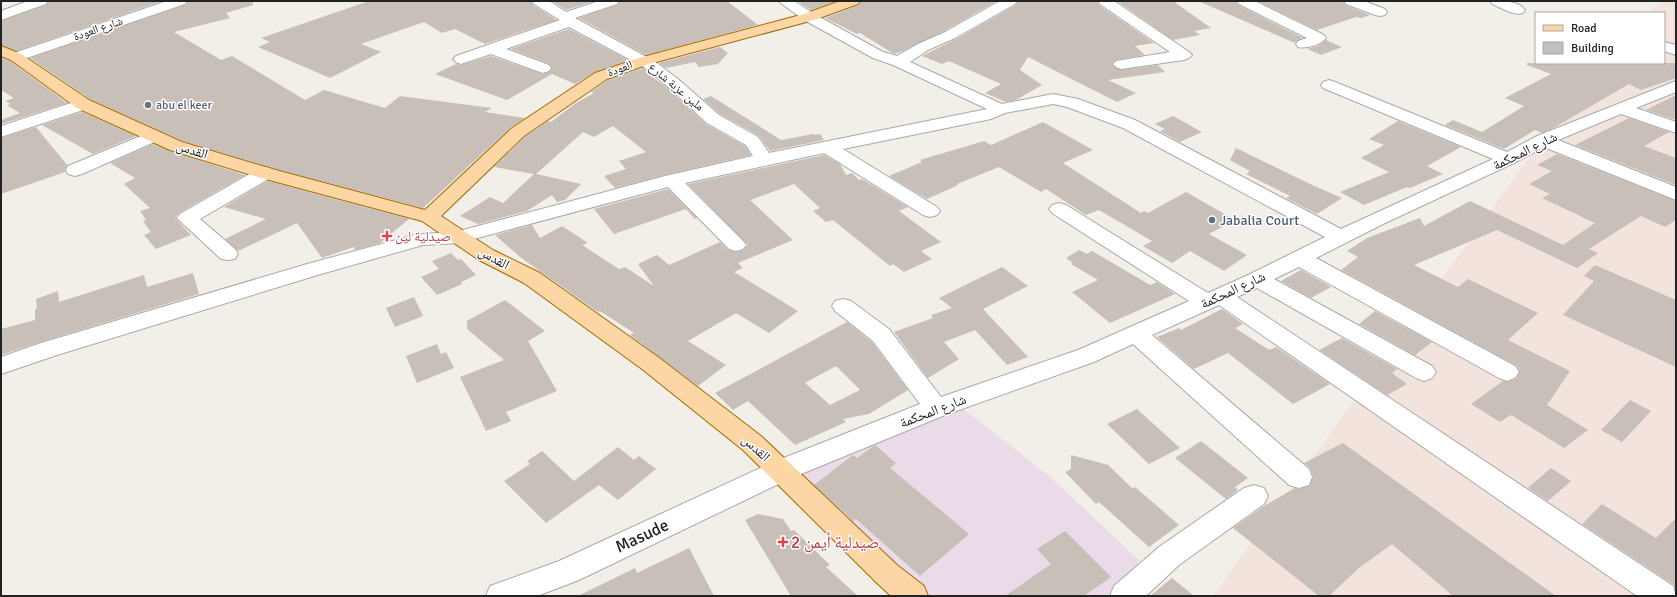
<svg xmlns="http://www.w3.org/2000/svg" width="1677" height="597" viewBox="0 0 1677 597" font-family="Signika,'Noto Naskh Arabic',sans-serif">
<rect width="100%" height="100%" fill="#f2efe9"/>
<path fill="#ebdbe8" d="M952,400L1049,476L1140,561L1108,596H924L795,478Z"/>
<path fill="#f3e3dd" d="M1661,1H1676V596H1213L1597,63H1664V13H1649Z"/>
<g fill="#c7bfb8" fill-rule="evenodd">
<path d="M49,1H162L16,51L1,45V21L46,5Z"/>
<path d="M188,1H253V5L226,13L230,18L174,32L221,60L232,56L305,100L324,90L385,108L400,96L492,108L485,112L525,118L511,127L423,208L272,168L183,141L90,99L30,58L185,5Z"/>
<path d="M369,1H531L533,5L557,20L485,44L455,29L442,33L424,22L361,44L381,52L330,78L258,47L270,42L261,38Z"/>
<path d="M552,1H594L566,10Z"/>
<path d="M620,1H727L758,25L646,55L579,18L617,5Z"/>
<path d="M797,1H836L811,10Z"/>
<path d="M861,1H997L944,31L903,51L894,54L860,33L857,34L825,18L859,5Z"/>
<path d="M1018,1H1097L1099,5L1154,43L1135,46L1145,55L1116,60L1112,63V65L1121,70L1158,65L1165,72L1108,80L1136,93L1117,102L1028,57L1020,70L1042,85L1016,100L1006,102L985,93L1001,84L949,61L942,64L922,56L956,39L1016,5Z"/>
<path d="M1117,1H1173L1211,28L1194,31L1200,35L1173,40Z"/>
<path d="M1198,1H1236L1238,5L1303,38L1298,40L1295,43Z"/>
<path d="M1258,1H1343L1345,5L1370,15L1362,18L1356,17L1317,30Z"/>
<path d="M569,29L628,60L595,72L575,84L552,74L507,100L435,74L456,64L461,65L491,56L543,74L549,72L552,69L550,64L510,49Z"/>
<path d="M1326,40L1342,47L1321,55L1307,49L1318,46Z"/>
<path d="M720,47L728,53L718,64L699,67L695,62L666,68L659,63Z"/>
<path d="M1,58L10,61L67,103L1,124V120L20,113L7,105L11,104L5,101L14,98L1,90Z"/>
<path d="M1527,63H1676V78L1641,90L1629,84L1555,127L1542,133L1535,130L1504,149L1445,125L1453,120L1482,132L1524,106L1505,98L1551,74L1527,65Z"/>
<path d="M643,68L648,72H645L665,86L706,124L745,146L751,155L665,175L615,188L604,176L626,169L619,161L646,152L613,126L594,137L583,132L536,174L581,184L565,200L557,202L552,195L527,211L478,224L460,216L490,197L503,203L534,174L494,167L525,137L548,121L551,122L576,103L594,93L591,92L608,80Z"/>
<path d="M1676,95V120L1646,110Z"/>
<path d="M711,96L781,140L813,134L814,135L820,134L824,140L770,151L759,136L720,114L703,99Z"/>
<path d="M82,112L136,136L93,154L42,125Z"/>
<path d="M1173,116L1202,132L1180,142L1160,131L1165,129L1155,124Z"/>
<path d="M1629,118L1669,132L1644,146L1676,158V185L1575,145Z"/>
<path d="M1398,121L1461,147L1427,166L1443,174L1410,188L1407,187L1364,205L1340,192L1389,172L1361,158L1384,145L1369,139Z"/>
<path d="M1043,122L1093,150L1063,163L1141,213L1144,211L1148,213L1186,192L1235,220L1209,234L1247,255L1224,271L1190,251L1172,263L1143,246L1152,241L1099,210L1086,215L1046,189L1041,192L999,167L957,184L958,185L927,199L889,176L922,162L920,160L984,141L991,145Z"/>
<path d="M36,127L67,165L65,169V172L1,194V138Z"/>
<path d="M153,144L170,151L245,175L179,213L175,218L191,235L156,249L144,235L151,232L143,221L146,220L140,211L150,208L124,184L135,178L110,163Z"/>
<path d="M1236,148L1310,184L1342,198L1317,214L1286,198L1290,196L1246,174L1250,171L1230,160Z"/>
<path d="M1557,154L1676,201V220L1665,227L1641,216L1589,249L1598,253L1577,268L1497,230L1414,265L1458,287L1468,279L1538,313L1508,340L1570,371L1547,405L1588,430L1564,448L1511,415L1500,422L1471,404L1503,381L1508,382L1516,379L1520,371L1516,365L1341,270L1358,257L1347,251L1367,238L1420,218L1424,226L1470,201L1563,245L1595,223L1542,198L1550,194L1529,184L1552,171L1537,165Z"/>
<path d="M824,155L840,164L846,175L852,173L859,180L862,179L908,207L899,211L941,242L921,251L932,259L904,272L893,264L890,266L833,220L826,222L813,211L820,208L794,184L750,200L793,240L738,263L743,268L734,272L798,311L769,333L736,313L688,341L726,365L698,386L630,335L634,333L600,311L598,312L520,257L495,235L532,225L540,238L562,226L588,243L582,245L619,269L625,267L654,286L638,264L657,255L669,265L720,242L728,250L736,252L743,250L748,245L688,184Z"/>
<path d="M268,181L409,219L380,243L355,250L354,247L322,258L297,223L238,251L225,239L266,219L224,207Z"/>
<path d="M668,189L697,218L695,219L686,209L614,234L594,209Z"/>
<path d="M1079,250L1087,254L1092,251L1150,285L1157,282L1175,294L1110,323L1072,292L1098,280L1071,264L1073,263L1066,258Z"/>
<path d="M451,253L458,260L461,259L476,275L461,282L462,284L437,295L421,277L439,269L432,261Z"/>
<path d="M1595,265L1676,300V367L1563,315L1594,281L1584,276Z"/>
<path d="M1002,267L1028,286L983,309L1028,357L1007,365L975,330L944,342L959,359L928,378L894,332L933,318L931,315L952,308L939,298Z"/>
<path d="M1301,270L1326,284L1331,287L1311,298L1281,281Z"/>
<path d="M193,273L199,294L40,342L1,355V329L35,320V309H37L36,299L58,291L59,302L144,275L147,287Z"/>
<path d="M414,297L423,316L395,327L386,308Z"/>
<path d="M505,300L545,331L528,341L557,391L506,412L511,421L486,431L460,377L504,360L467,329V321Z"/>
<path d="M1222,309L1243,324L1235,328L1269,350L1276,347L1330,384L1293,404L1228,353L1194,369L1157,337L1179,328L1181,330Z"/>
<path d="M1375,311L1432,342L1415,355L1359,324Z"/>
<path d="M847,322L872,342L908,390L869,414L843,419L846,422L795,445L748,401L733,410L715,393ZM836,366L860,390L830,405L805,383Z"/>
<path d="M1342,338L1397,369L1392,373L1407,384L1387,395L1319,350Z"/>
<path d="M437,344L441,354L446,352L454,368L417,383L406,356Z"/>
<path d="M1630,400L1651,411L1622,442L1601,430Z"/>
<path d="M1137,409L1180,448L1149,464L1107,424Z"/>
<path d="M1201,441L1248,478L1235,487L1238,490L1226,499L1175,458Z"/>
<path d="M1343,443L1556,596H1453L1392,544L1359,568L1329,596H1319L1233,528L1264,506L1295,488L1299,489L1309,486L1313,476L1310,468L1304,463Z"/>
<path d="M875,445L896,463L890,468L969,534L920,576L856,519L853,521L850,518L814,485L853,455L857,458Z"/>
<path d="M618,447L634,460L639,456L656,469L618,500L599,485L546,523L504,481L530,464L527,461L542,451L574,481Z"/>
<path d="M1071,455L1108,465L1133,489L1135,487L1179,525L1149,547L1099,502L1096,504L1065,472L1071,469Z"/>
<path d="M1551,468L1571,481L1548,501L1528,488Z"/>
<path d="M1602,504L1656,538L1676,518V591L1674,585L1582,524Z"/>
<path d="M758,514L783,519L791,531L794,530L830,565L826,567L858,596H791L745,520Z"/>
<path d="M1065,531L1111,577L1084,596H1005L1051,564L1037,549Z"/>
<path d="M689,548L714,596H578L635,568L637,573Z"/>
<path d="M1172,578L1194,596H1150Z"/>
</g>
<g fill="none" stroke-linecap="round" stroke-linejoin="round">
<defs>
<g id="minor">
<path d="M28,1H48L46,4L1,20V11Z"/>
<path d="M167,1H187L185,4L21,60L16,62L11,60L8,57L11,54Z"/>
<path d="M532,1H549L566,12L599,1H619L617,4L575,18L654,61L678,79L719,115L758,137L769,153L987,109L893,65L873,58L804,20L778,1H794L814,14L883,52L897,56L918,44L945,32L1000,1H1017L1015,4L955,38L928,50L910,62L1002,104L1053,94L1078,99L1135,120L1341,229L1493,159L1323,88L1321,85L1323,82L1329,80L1335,82L1507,152L1537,136L1676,81V92L1636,108L1676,122V133L1621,114L1558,140L1676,187V200L1544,147L1514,163L1385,223L1316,258L1515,366L1519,372L1515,378L1507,381L1499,378L1299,267L1274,279L1432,366L1436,372L1432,378L1424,381L1416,378L1257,288L1237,297L1673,586L1676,596H1637L1219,305L1152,335L1309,469L1312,477L1309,485L1299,488L1289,485L1133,344L1094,362L945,415L789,479L579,580L537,596H486L490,586L559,561L771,463L920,404L873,341L835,311L832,306L835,301L843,299L851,301L889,329L941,397L1078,350L1189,301L1052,213L1049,209L1052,205L1059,203L1066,205L1208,293L1248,275L1325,237L1123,128L1067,107L1053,104L1005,113L991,119L843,149L937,207L940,211L937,215L930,217L923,215L824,153L685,183L743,241L746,245L743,249L736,251L729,249L668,187L459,243L423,245L321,274L57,355L1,374V357L41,343L307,264L415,235L459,231L665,176L753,156L746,145L707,123L666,85L644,67L569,27L506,49L549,65L551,68L549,71L543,73L537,71L491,54L461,64L456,62L453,59L456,56L560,20L534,4Z"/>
<path d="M1098,1H1114L1189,52L1192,55L1189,58L1184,60L1121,69L1116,67L1113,64L1116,61L1170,52L1100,4Z"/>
<path d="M1237,1H1255L1324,35L1326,38C1321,45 1306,49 1298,47L1296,44L1298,41L1307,38L1239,4Z"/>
<path d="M1344,1H1364L1385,9L1387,12L1385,15L1380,16L1375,15L1346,4Z"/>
<path d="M1490,1C1501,1 1518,0 1525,10L1523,13C1513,16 1502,8 1492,4Z"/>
<path d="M1664,42L1676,45V55L1664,51Z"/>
<path d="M83,99L89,100L91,104L89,108L1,137V126Z"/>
<path d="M153,131L159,132L162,136L159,140L82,174L75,176L68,174L66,170L68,166Z"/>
<path d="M265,167L272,169L274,173L272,177L200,219L235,249L238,254L235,259L228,260L221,259L177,218L180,214L258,169Z"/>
<path d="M1254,485L1264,488L1268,496L1264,504L1179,565L1146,596H1110L1114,586L1159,547L1244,488Z"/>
</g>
<path id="major" d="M840,1H860L858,4L814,20L649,64L607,79L524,136L441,216L493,250L540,273L658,357L761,436L897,565L924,586L928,596H891L877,583L743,450L642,369L524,283L479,260L422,221L258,177L170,150L77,108L11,60L1,56V46L21,54L89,100L182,142L272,169L425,210L512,128L595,73L639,58L804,14Z"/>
</defs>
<use href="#minor" stroke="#a9a9a9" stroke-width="2"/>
<use href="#major" stroke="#a06b00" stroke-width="2"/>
<use href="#minor" fill="#fff" fill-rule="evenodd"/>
<use href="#major" fill="#fcd6a4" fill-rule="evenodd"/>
</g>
<circle fill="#6b7280" stroke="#fff" stroke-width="1.5" cx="148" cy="105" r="4"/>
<circle fill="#5c6f8a" stroke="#fff" stroke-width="1.5" cx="1212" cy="220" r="4"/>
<g fill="#e0444e" stroke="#fff" stroke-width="1.5">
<path d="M385 230h4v4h4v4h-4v4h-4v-4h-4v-4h4z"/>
<path d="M781 536h4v4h4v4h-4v4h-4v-4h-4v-4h4z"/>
</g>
<g text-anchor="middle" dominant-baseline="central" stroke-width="3" stroke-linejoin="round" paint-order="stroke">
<g font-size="12" fill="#222" stroke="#fff">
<text transform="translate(98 29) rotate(-19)">شارع العودة</text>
<text transform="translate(620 69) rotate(-20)">العودة</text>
<text transform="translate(676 87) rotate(40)">ملين عزبة شارع</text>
</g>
<g font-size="12" fill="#5b616d" stroke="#fff" text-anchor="start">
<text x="156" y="105">abu el keer</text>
</g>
<g font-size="14" fill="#222" stroke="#fff">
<text transform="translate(192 150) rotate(17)">القدس</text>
<text transform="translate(1525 151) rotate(-26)">شارع المحكمة</text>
<text transform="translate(494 258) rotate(29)">القدس</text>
<text transform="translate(1233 290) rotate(-25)">شارع المحكمة</text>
<text transform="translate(933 411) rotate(-21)">شارع المحكمة</text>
<text transform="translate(756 448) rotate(42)">القدس</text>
</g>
<g font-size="14" fill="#4e5e75" stroke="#fff" text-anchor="start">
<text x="1220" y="220">Jabalia Court</text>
</g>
<g font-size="14" fill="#be3a42" stroke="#fff" text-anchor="start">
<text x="395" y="236">صيدلية لين</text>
</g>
<g font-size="17" fill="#222" stroke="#fff">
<text transform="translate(642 536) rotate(-25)">Masude</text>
</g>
<g font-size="17" fill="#be3a42" stroke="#fff" text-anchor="start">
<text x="791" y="542">صيدلية أيمن 2</text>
</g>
</g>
<rect width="1677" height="597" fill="none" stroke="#222222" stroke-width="4"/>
<rect x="1535" y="12" width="130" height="52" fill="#ffffff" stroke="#a7a7a7"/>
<rect x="1543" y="25" width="20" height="6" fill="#fcd6a4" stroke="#a7a7a7"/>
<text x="1571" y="32" font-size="12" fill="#222222">Road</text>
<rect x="1543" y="42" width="20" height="12" fill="#c7bfb8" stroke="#a7a7a7"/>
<text x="1571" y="52" font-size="12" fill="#222222">Building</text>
</svg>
